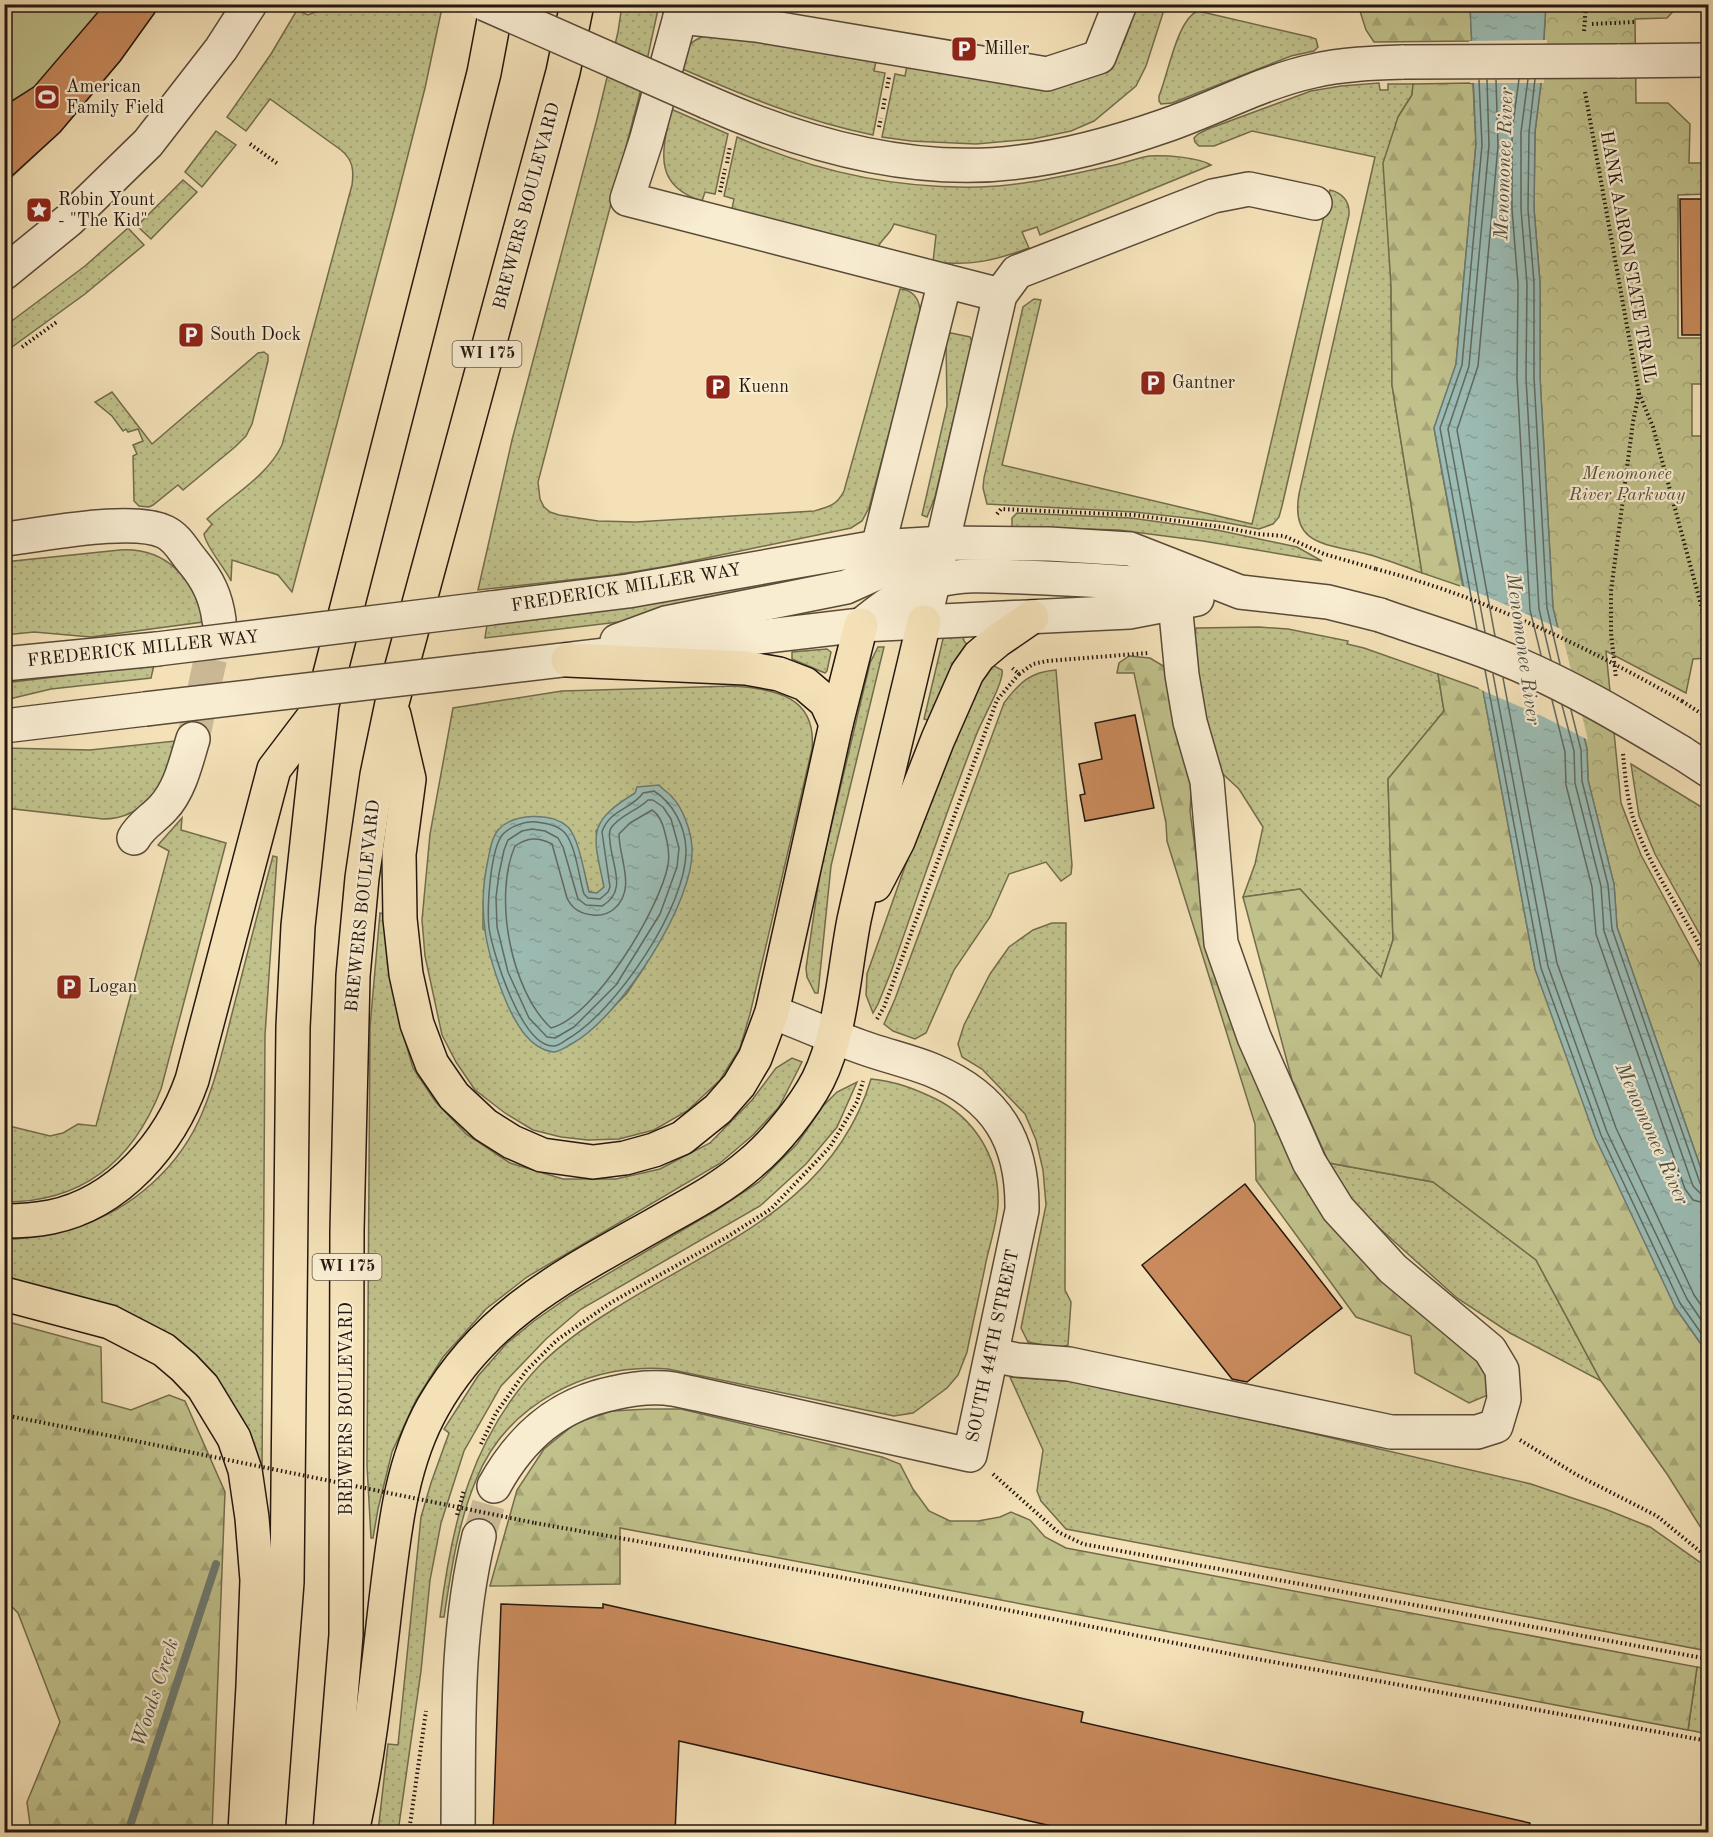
<svg xmlns="http://www.w3.org/2000/svg" width="1713" height="1837" viewBox="0 0 1713 1837" font-family="'Old Standard TT',serif">
<defs>
<pattern id="grass-dots" width="8" height="8" patternUnits="userSpaceOnUse" patternTransform="scale(1.5)"><rect width="8" height="8" fill="#c0c18b"/><path d="M2 2h.1M6 6h.1" fill="none" stroke="#a5a577" stroke-width="1.8" stroke-linecap="round"/></pattern>
<pattern id="forest-firs" width="22" height="20" patternUnits="userSpaceOnUse" patternTransform="scale(1.5)"><rect width="22" height="20" fill="#c0c18b"/><path d="M5 1l3.5 6h-7zM16 11l3.5 6h-7z" fill="#a5a577"/></pattern>
<pattern id="park-crowns" width="20" height="18" patternUnits="userSpaceOnUse" patternTransform="scale(1.5)"><rect width="20" height="18" fill="#c0c18b"/><path d="M2 6a3 3 0 1 1 6 0M12 15a3 3 0 1 1 6 0" fill="none" stroke="#a5a577"/></pattern>
<pattern id="water-ripples" width="26" height="14" patternUnits="userSpaceOnUse" patternTransform="scale(1.5)"><rect width="26" height="14" fill="#9cbcb4"/><path d="M2 4q2-2 4 0t4 0M15 11q2-2 4 0t4 0" fill="none" stroke="#86a19a"/></pattern>
</defs>
<rect width="100%" height="100%" fill="#f4e1b8"/>
<filter id="stains"><feTurbulence type="fractalNoise" baseFrequency=".00333" numOctaves="4"/><feColorMatrix values="0 0 0 0 .2 0 0 0 0 .09 0 0 0 0 .02 0 0 0 .5 -.17"/></filter>
<radialGradient id="worn" r=".72"><stop offset=".6" stop-color="#630" stop-opacity="0"/><stop offset="1" stop-color="#630" stop-opacity=".3"/></radialGradient>
<g fill="url(#grass-dots)" stroke="#726c4c" stroke-width="1.5" fill-rule="evenodd">
<path d="M335,4H434L442,8L425,88L394,210L292,592L278,575L232,560L231,581C225,568 206,547 204,534L212,524L207,519C232,495 267,477 282,445L352,185C354,170 353,160 341,150L270,99L246,131L227,117L271,54L297,10L308,15Z"/>
<path d="M622,5H659L639,97L538,482L540,499L544,507L550,512L559,515L598,521L636,522L814,511C829,507 837,505 844,491L900,289C916,290 921,303 920,317L869,508L862,521L851,528L668,566L614,575L478,590L512,440L597,119L618,32Z"/>
<path d="M1137,5H1160L1163,13L1146,66L1136,86L1094,121L1071,131L1033,139L976,144L911,141L882,137L895,74L905,76L907,66L1114,55L1124,42Z"/>
<path d="M1198,11L1310,37L1316,39L1318,47L1314,51L1291,56L1172,103L1161,104L1159,101V96C1168,75 1177,19 1198,11Z"/>
<path d="M711,34L876,61L874,71L885,73L873,135C804,121 742,95 678,67C685,48 690,39 711,34Z"/>
<path d="M1379,83L1380,90H1388V84H1413L1412,95L1398,117L1391,286L1392,385L1422,573C1403,566 1383,558 1363,553C1326,544 1290,545 1299,494L1375,157L1252,131L1214,146H1199L1195,142L1194,138L1198,134L1208,129L1311,91L1341,86Z"/>
<path d="M671,109L728,134L715,194L705,192L702,201C651,185 663,149 671,109Z"/>
<path d="M216,131L236,145L202,187L185,172Z"/>
<path d="M737,137C813,171 896,189 980,187C1023,186 1067,175 1110,166C1123,164 1136,158 1149,156C1165,155 1198,157 1211,165L1040,235L1037,227L1022,232L1029,248C993,261 972,266 933,262L936,235L894,224C890,235 883,237 878,247L732,209L734,199L724,196Z"/>
<path d="M183,180L197,192L151,239L137,226Z"/>
<path d="M1330,190C1343,193 1350,202 1349,215L1282,506L1279,517L1273,524L1259,529L1223,522L1134,512L987,504L983,488L984,478L1023,307L1034,299L1041,300L1002,465L1252,524Z"/>
<path d="M128,228L144,245L85,294L5,352V326L85,266Z"/>
<path d="M951,333L970,337L972,342L935,497L927,517L922,515L947,406L946,337Z"/>
<path d="M264,352L268,355V361L252,424L246,436L235,447L183,490L178,485L153,505L149,507L139,506L134,501L133,456L137,454L133,445L143,441L138,429L128,432L126,429L123,431L112,416L95,402L112,392L152,444L258,353Z"/>
<path d="M1017,513L1131,518L1217,530L1297,547L1322,561L1203,541L1119,530L1012,527V518Z"/>
<path d="M120,550C166,547 195,579 203,622L91,637L34,632L5,635L4,562Z"/>
<path d="M829,573L830,580L627,621L485,638L487,625L609,610L752,585Z"/>
<path d="M1259,627L1288,629L1348,641L1347,644L1364,648L1438,674L1444,711L1388,779L1393,940L1381,977L1300,889L1243,897L1255,864L1263,827L1239,789L1211,763L1191,670L1196,628Z"/>
<path d="M963,636L964,641L971,649L931,721L924,719L943,639L945,637Z"/>
<path d="M878,647H884L831,866L818,993H815L807,977L806,968L820,873L870,663Z"/>
<path d="M827,649L831,652L827,671L825,673L792,659V652Z"/>
<path d="M154,665L151,678L51,689L5,700L4,683Z"/>
<path d="M992,665L1002,670C1005,680 982,720 977,733C946,812 919,892 891,972L878,1004L873,1013L866,995L867,974L954,728L975,686Z"/>
<path d="M1056,670L1072,865L1071,874L1061,881L1046,862L1009,874L990,917L954,970L926,1033L915,1039L893,1031L884,1024L895,999L1004,703C1020,682 1030,672 1056,670Z"/>
<path d="M734,686C776,689 817,697 812,749L750,1014L740,1048L720,1080L687,1111L654,1130L619,1139L588,1140L561,1137L533,1130L505,1113L475,1090L456,1062L442,1035L425,956L422,920L430,834L453,708L562,691ZM663,790L672,797L645,966L627,993L602,1019L483,929C483,895 484,862 498,830L576,842L589,892L597,893L604,887L596,831C620,800 623,795 663,790Z"/>
<path d="M175,741C167,779 148,819 103,819L5,808L4,748L90,750Z"/>
<path d="M1631,764L1708,811V949L1655,854L1639,816Z"/>
<path d="M182,818L181,830L226,843L161,1089C133,1161 83,1202 5,1202V1125L50,1136L63,1133L78,1124L96,1126L169,851L158,845Z"/>
<path d="M273,856L277,857L265,1035L262,1472L185,1349L154,1326L116,1309L5,1277L4,1239C29,1240 53,1234 76,1227C132,1210 181,1166 203,1111C218,1075 226,1036 236,998C248,951 260,904 273,856Z"/>
<path d="M380,913L384,914L391,980L399,1020L413,1068L435,1101L466,1134L510,1163L563,1179H616L660,1169L710,1143L752,1100L776,1068L792,1058L802,1062L779,1107L753,1135L719,1164L527,1277L486,1309L443,1357L416,1400L392,1452L378,1509L373,1538H371L367,1466L370,1027Z"/>
<path d="M1052,923H1066L1065,1290L1071,1302L1068,1345L1059,1348L1028,1342L1021,1328L1046,1205L1043,1170L1036,1140L1025,1114L982,1069L962,1057L958,1044L964,1025L990,974L1009,947L1033,930Z"/>
<path d="M871,1079C895,1081 915,1089 936,1099C974,1118 998,1156 998,1199C999,1217 990,1243 986,1262C980,1292 973,1322 967,1352L958,1375L947,1388L913,1413L894,1416L668,1369C588,1363 507,1403 476,1480C458,1523 451,1571 444,1617H440C452,1521 472,1436 541,1364C563,1342 588,1325 614,1309C714,1245 833,1206 871,1079Z"/>
<path d="M857,1082L837,1127L806,1164L760,1206L581,1309L546,1339L501,1386L464,1451L441,1523L430,1580L421,1671L398,1832H378L388,1744L398,1745L421,1517L431,1483L449,1433L444,1429L478,1376L507,1343L534,1321L570,1296L715,1211L759,1182L797,1144L823,1106L837,1092Z"/>
<path d="M1329,1163L1433,1182L1536,1260L1601,1381L1510,1333L1457,1298L1347,1199Z"/>
<path d="M1010,1377L1093,1383L1531,1484L1605,1509L1650,1527L1708,1568V1651L1066,1529L1041,1501L1037,1491L1043,1450Z"/>
<path d="M1697,1667L1708,1669V1734L1688,1730Z"/>
</g>
<g fill="url(#forest-firs)" stroke="#726c4c" stroke-width="1.5">
<path d="M1358,5H1470L1472,41L1374,42L1366,30Z"/>
<path d="M1473,83L1476,144L1456,365L1434,428L1463,587L1422,573L1392,385L1391,286L1383,163L1398,117L1412,95L1413,84Z"/>
<path d="M1129,656L1150,658L1170,670L1193,769L1190,811L1199,877L1217,961L1279,1123L1473,1351L1495,1392L1469,1403L1415,1373L1411,1336L1356,1317L1256,1180L1255,1124L1167,841L1166,823L1134,673H1117L1119,663Z"/>
<path d="M1438,674L1483,690L1535,969L1675,1307L1708,1354V1539L1667,1474L1601,1381L1536,1260L1433,1182L1329,1163L1292,1080L1243,897L1300,889L1381,977L1393,940L1388,779L1444,711Z"/>
<path d="M5,1321L101,1347L102,1402L131,1410L169,1395L185,1401L225,1492L212,1832H31L27,1802L60,1722L18,1613L5,1600Z"/>
<path d="M648,1409H681L882,1457L900,1464L913,1489L929,1511L950,1521H978L1000,1517L1011,1512L1030,1520L1045,1537L1066,1548L1697,1667L1688,1730L620,1528V1584L490,1586L517,1490L544,1449L576,1423L612,1411Z"/>
</g>
<path fill="url(#park-crowns)" stroke="#726c4c" stroke-width="1.5" d="M1546,5H1679L1667,18L1635,19L1636,103H1668L1690,124L1689,163H1705L1708,181V194L1678,195V338H1708V372L1706,384H1692V436H1707L1708,444V658L1693,659L1686,693L1606,651L1621,803L1641,855L1708,979V1189L1617,927L1614,884L1588,780L1587,749L1553,608L1540,378V283L1534,209L1535,132L1541,83Z"/>
<path fill="#c0c18b" stroke="#726c4c" stroke-width="1.5" d="M5,5H160L120,61L60,132L5,183Z"/>
<g fill="url(#water-ripples)" stroke="#6c7a72" stroke-width="1.5">
<path d="M1470,5H1546L1541,83L1535,132L1534,209L1540,283V378L1553,608L1587,749L1588,780L1614,884L1617,927L1708,1189V1354L1675,1307L1595,1137L1535,969L1434,428L1456,364L1476,144Z"/>
<path d="M659,785C663,790 668,792 672,797C683,808 691,831 692,847C696,901 620,1017 573,1043C567,1046 560,1052 553,1052C530,1049 517,1025 508,1006C487,957 476,913 488,860C490,851 491,838 498,830C513,813 552,812 568,827C579,838 585,877 589,892L597,893L604,887C593,834 586,823 635,793L637,787Z"/>
</g>
<g fill="#f4e1b8">
<path d="M1547,40L1544,83H1470L1469,41Z"/>
<path d="M1460,585L1561,629L1588,740L1544,717L1479,689Z"/>
</g>
<g fill="none" stroke-linecap="round" stroke-linejoin="round">
<g stroke="#606a61" stroke-width="1.5">
<path d="M1519,79L1512,131V209L1518,284L1517,378L1530,610L1541,655"/>
<path d="M1528,79L1521,132V209L1527,284L1526,378L1539,609L1551,660"/>
<path d="M1535,79L1529,132L1528,209L1534,283V378L1547,608L1560,664"/>
<path d="M1477,629L1440,428L1462,365L1482,145L1479,80"/>
<path d="M1485,632L1448,429L1469,366L1489,145L1487,80"/>
<path d="M1495,636L1457,430L1478,366L1498,146L1496,80"/>
<path d="M1485,670L1541,968L1601,1135L1680,1303L1708,1343"/>
<path d="M1493,674L1548,966L1607,1132L1687,1299L1708,1330"/>
<path d="M1503,678L1557,963L1616,1128L1694,1295L1708,1315"/>
<path d="M1552,700L1565,752L1566,785L1592,887L1596,934L1685,1189L1693,1200L1708,1204"/>
<path d="M1562,705L1574,751L1575,783L1601,886L1604,931L1693,1186L1700,1193L1708,1195"/>
<path d="M1571,710L1581,750L1582,781L1608,885L1612,929L1700,1183L1703,1187L1708,1188"/>
<path d="M654,791C673,803 685,826 686,849C688,905 615,1013 566,1040C563,1042 558,1046 554,1046C522,1048 493,954 489,928C487,908 490,849 503,834C511,826 525,821 536,822C545,823 559,826 565,833C576,846 579,878 584,894L588,898L600,899L608,892L610,887L602,832C609,810 632,809 643,793Z"/>
<path d="M648,800H653L663,807L671,819L679,848L677,867L660,914L616,985L574,1027L555,1038L547,1037L529,1018L508,972L497,927L496,897L499,874L504,850L508,840L522,831L532,829L545,831L558,838L563,847L578,899L586,905L602,906C628,891 612,866 610,842C610,838 608,833 611,828C620,815 637,811 648,800Z"/>
<path d="M652,810C660,815 663,824 665,833C668,844 670,854 668,865C660,908 595,1017 551,1028C511,991 493,897 515,846C528,837 538,837 552,844L567,898C572,909 580,914 593,915C601,916 608,914 614,909C637,889 619,859 619,834L630,823Z"/>
</g>
<path stroke="#6c7a72" stroke-width="8" d="M128,1832L216,1564"/>
</g>
<g fill="#ca8b5d" stroke="#25170e" stroke-width="1.5">
<path d="M105,4H161L120,61L60,132L4,183V106L34,87Z"/>
<path d="M1680,199H1708V335H1682Z"/>
<path d="M1135,715L1154,808L1085,821L1080,795L1085,794L1079,764L1102,759L1095,723Z"/>
<path d="M1245,1184L1342,1308L1247,1382L1232,1379L1142,1265Z"/>
<path d="M501,1604L603,1608V1604L1083,1712L1081,1722L1530,1823L1529,1833H1055L1056,1827L679,1741L675,1833H493Z"/>
</g>
<g fill="none" stroke-linecap="round" stroke-linejoin="round">
<g stroke="#cbb996" stroke-width="33" stroke-dasharray="33 16" stroke-linecap="butt">
<path d="M193,739L219,620"/>
<path d="M479,1536L494,1486"/>
</g>
<defs>
<g id="minor">
<path d="M682,4L680,17L646,141L627,199L1000,295"/>
<path d="M680,17L756,25L1047,74L1099,57L1120,4"/>
<path d="M1617,61L1708,60"/>
<path d="M707,102C804,145 912,176 1019,162C1068,156 1118,142 1164,126C1214,109 1262,82 1313,71C1343,64 1374,63 1404,62"/>
<path d="M4,273L69,220L148,143L221,49L250,4"/>
<path d="M4,539C42,535 133,516 165,532C178,538 184,552 193,562C208,580 216,597 219,620"/>
<path d="M873,567L945,281"/>
<path d="M491,608L628,591L877,547L944,543L1049,544L1130,549L1240,592L1328,602L1380,615"/>
<path d="M924,622L1000,295L1017,272L1213,196L1249,189L1315,203"/>
<path d="M861,625C884,607 907,588 936,581C964,573 993,576 1022,577C1081,579 1138,583 1196,588"/>
<path d="M617,641L666,623L846,587L926,551"/>
<path d="M4,664L157,649"/>
<path d="M478,670L861,625L1129,612L1197,599"/>
<path d="M4,726L145,709"/>
<path d="M1682,753L1708,770"/>
<path d="M134,838C141,825 153,819 163,808C180,790 186,762 193,739"/>
<path d="M992,1355L1017,1360L1069,1364L1391,1432H1477L1496,1426L1504,1399L1502,1370L1490,1350L1393,1269L1338,1209L1309,1162L1254,1037L1221,943L1207,781L1190,722L1182,675L1175,603"/>
<path d="M494,1486C521,1437 558,1404 614,1393C630,1389 648,1387 665,1388C676,1389 686,1392 697,1394L970,1455L1022,1210C1023,1141 997,1097 932,1070C912,1062 891,1057 870,1050C837,1039 804,1024 772,1012"/>
<path d="M458,1832C459,1731 455,1635 479,1536"/>
</g>
<g id="highway">
<path d="M568,660L746,668L779,674L805,684L826,702L836,724"/>
<path d="M394,715L409,779L399,854L400,919L406,974L417,1024L432,1064L454,1096L485,1125L512,1142L542,1155L593,1162L625,1158L654,1150L682,1138L718,1109L739,1085L755,1058L772,1012L836,724L861,625"/>
<path d="M875,885L898,841L938,739L967,673L979,656L997,641L1032,617"/>
<path d="M4,1221C20,1221 36,1220 51,1217C119,1203 170,1143 192,1080L274,769L321,707"/>
<path d="M4,1294L110,1322L164,1350L184,1367L203,1387L234,1438L245,1470L252,1518L257,1580L253,1686L245,1832"/>
<path d="M268,1832L287,1582L293,1027L298,926L322,705L484,73L497,4"/>
<path d="M330,1832L346,1635L347,1231L353,976L362,878L377,775L392,703L563,72L577,4"/>
<path d="M352,1832C369,1756 377,1678 386,1600C394,1535 400,1465 433,1407C489,1309 574,1271 668,1217C697,1201 726,1185 751,1163C775,1143 804,1107 818,1080C841,1034 844,971 854,920C876,820 901,721 924,622"/>
</g>
</defs>
<use href="#minor" stroke="#594a38" stroke-width="36"/>
<use href="#highway" stroke="#25170e" stroke-width="36"/>
<g stroke="#25170e" stroke-width="4" stroke-dasharray="1.5 3" stroke-linecap="butt">
<path d="M1592,24L1635,22"/>
<path d="M1584,31L1586,4"/>
<path d="M887,88L889,77"/>
<path d="M1585,92L1639,393L1633,422L1611,591V633L1616,678"/>
<path d="M883,109L885,97"/>
<path d="M879,127L881,118"/>
<path d="M250,144L278,164"/>
<path d="M727,163L730,146"/>
<path d="M720,192L725,169"/>
<path d="M22,347L58,321"/>
<path d="M1639,393L1653,427L1708,631"/>
<path d="M997,514L1001,509L1134,515L1222,527L1258,534L1284,536L1324,554L1376,569"/>
<path d="M1019,674L1033,664L1047,661L1148,653"/>
<path d="M1682,701L1708,718"/>
<path d="M1623,754C1625,775 1627,798 1633,818C1650,870 1684,914 1708,961"/>
<path d="M877,1019L884,1007L997,700L1019,674L1011,667"/>
<path d="M4,1415L131,1440"/>
<path d="M1520,1440L1577,1475L1657,1516L1708,1558"/>
<path d="M481,1444L496,1413L526,1371L557,1340L612,1302L727,1237L771,1209L830,1147L857,1102L863,1081"/>
<path d="M993,1474L1058,1532L1083,1544L1708,1659"/>
<path d="M457,1515L464,1490"/>
<path d="M535,1523L839,1577L1246,1657L1708,1741"/>
<path d="M409,1832L426,1711"/>
</g>
<use href="#minor" stroke="#f8ecd1" stroke-width="33"/>
<use href="#highway" stroke="#f4e1b8" stroke-width="33"/>
<defs>
<g id="minor-bridge">
<path d="M485,4L707,102"/>
<path d="M1404,62L1617,61"/>
<path d="M1380,615C1422,630 1464,642 1505,659C1567,684 1625,719 1682,753"/>
<path d="M157,649L491,608"/>
<path d="M145,709L478,670"/>
</g>
</defs>
<use href="#minor-bridge" stroke="#594a38" stroke-width="36" stroke-linecap="butt"/>
<g stroke="#25170e" stroke-width="4" stroke-dasharray="1.5 3" stroke-linecap="butt">
<path d="M1376,569C1484,597 1585,646 1682,701"/>
<path d="M131,1440L535,1523"/>
</g>
<use href="#minor-bridge" stroke="#f8ecd1" stroke-width="33"/>
</g>
<defs>
<symbol id="parking-square" viewBox="-11 -11 22 22"><rect x="-9" y="-9" width="18" height="18" rx="4" fill="#8f2418" stroke="#f8ecd1"/><path d="M-3.5-5.5H1a3.5 3.5 0 0 1 0 7H-1V5.5H-3.5ZM-1-3.4V-.6H.8a1.4 1.4 0 0 0 0-2.8Z" fill="#fff"/></symbol>
<symbol id="stadium-square" viewBox="-11 -11 22 22"><rect x="-9" y="-9" width="18" height="18" rx="4" fill="#8f2418" stroke="#f8ecd1"/><path d="M0-5a6.5 5 0 1 0 0 10a6.5 5 0 1 0 0-10ZM-3.5-1.8h7v3.6h-7Z" fill="#fff"/></symbol>
<symbol id="sight-square" viewBox="-11 -11 22 22"><rect x="-9" y="-9" width="18" height="18" rx="4" fill="#8f2418" stroke="#f8ecd1"/><path d="M0-6L1.8-2.2L6-1.7L2.9 1.2L3.7 5.4L0 3.3L-3.7 5.4L-2.9 1.2L-6-1.7L-1.8-2.2Z" fill="#fff"/></symbol>
</defs>
<g fill-rule="evenodd">
<use href="#parking-square" x="949" y="34" width="30" height="30"/>
<use href="#stadium-square" x="32" y="82" width="30" height="30"/>
<use href="#sight-square" x="24" y="195" width="30" height="30"/>
<use href="#parking-square" x="176" y="320" width="30" height="30"/>
<use href="#parking-square" x="1138" y="368" width="30" height="30"/>
<use href="#parking-square" x="703" y="372" width="30" height="30"/>
<use href="#parking-square" x="54" y="972" width="30" height="30"/>
</g>
<g text-anchor="middle" dominant-baseline="central" stroke-width="4.5" stroke-linejoin="round" paint-order="stroke">
<g fill="#f8ecd1" stroke="#645748" stroke-width="1.5">
<rect x="452.5" y="341" width="69" height="26" rx="4.5"/>
<rect x="312.5" y="1254" width="69" height="26" rx="4.5"/>
</g>
<g font-size="16" font-weight="bold" fill="#25170e">
<text x="487" y="354">WI 175</text>
<text x="347" y="1267">WI 175</text>
</g>
<g font-size="18" fill="#25170e" stroke="#f8ecd1" text-anchor="start">
<text x="984" y="49">Miller</text>
<text x="66" y="87">American<tspan x="66" dy="21">Family Field</tspan></text>
<text x="58" y="200">Robin Yount<tspan x="58" dy="21">- "The Kid"</tspan></text>
<text x="210" y="335">South Dock</text>
<text x="1172" y="383">Gantner</text>
<text x="738" y="387">Kuenn</text>
<text x="88" y="987">Logan</text>
</g>
<g font-size="18" fill="#25170e" stroke="#f8ecd1">
<text transform="translate(527 206) rotate(-75)">BREWERS BOULEVARD</text>
<text transform="translate(1628 257) rotate(80)">HANK AARON STATE TRAIL</text>
<text transform="translate(626 588) rotate(-9)">FREDERICK MILLER WAY</text>
<text transform="translate(143 649) rotate(-6)">FREDERICK MILLER WAY</text>
<text transform="translate(363 906) rotate(-84)">BREWERS BOULEVARD</text>
<text transform="translate(993 1346) rotate(-78)">SOUTH 44TH STREET</text>
<text transform="translate(347 1409) rotate(-90)">BREWERS BOULEVARD</text>
</g>
<g font-size="18" font-style="italic" fill="#5b523a" stroke="#f8ecd1">
<text x="1627" y="474">Menomonee<tspan x="1627" dy="21">River Parkway</tspan></text>
</g>
<g font-size="20" font-style="italic" fill="#4f5148" stroke="#f8ecd1">
<text transform="translate(1505 164) rotate(-88)">Menomonee River</text>
<text transform="translate(1522 649) rotate(82)">Menomonee River</text>
<text transform="translate(1651 1134) rotate(66)">Menomonee River</text>
<text transform="translate(156 1693) rotate(-72)">Woods Creek</text>
</g>
</g>
<rect width="1713" height="1837" fill="none" stroke="#f4e1b8" stroke-width="24"/>
<rect x="6" y="6" width="1701" height="1825" fill="none" stroke="#25170e" stroke-width="3"/>
<rect x="12" y="12" width="1689" height="1813" fill="none" stroke="#25170e" stroke-width="1.5"/>
<rect width="100%" height="100%" filter="url(#stains)"/>
<rect width="100%" height="100%" fill="url(#worn)"/>
</svg>
